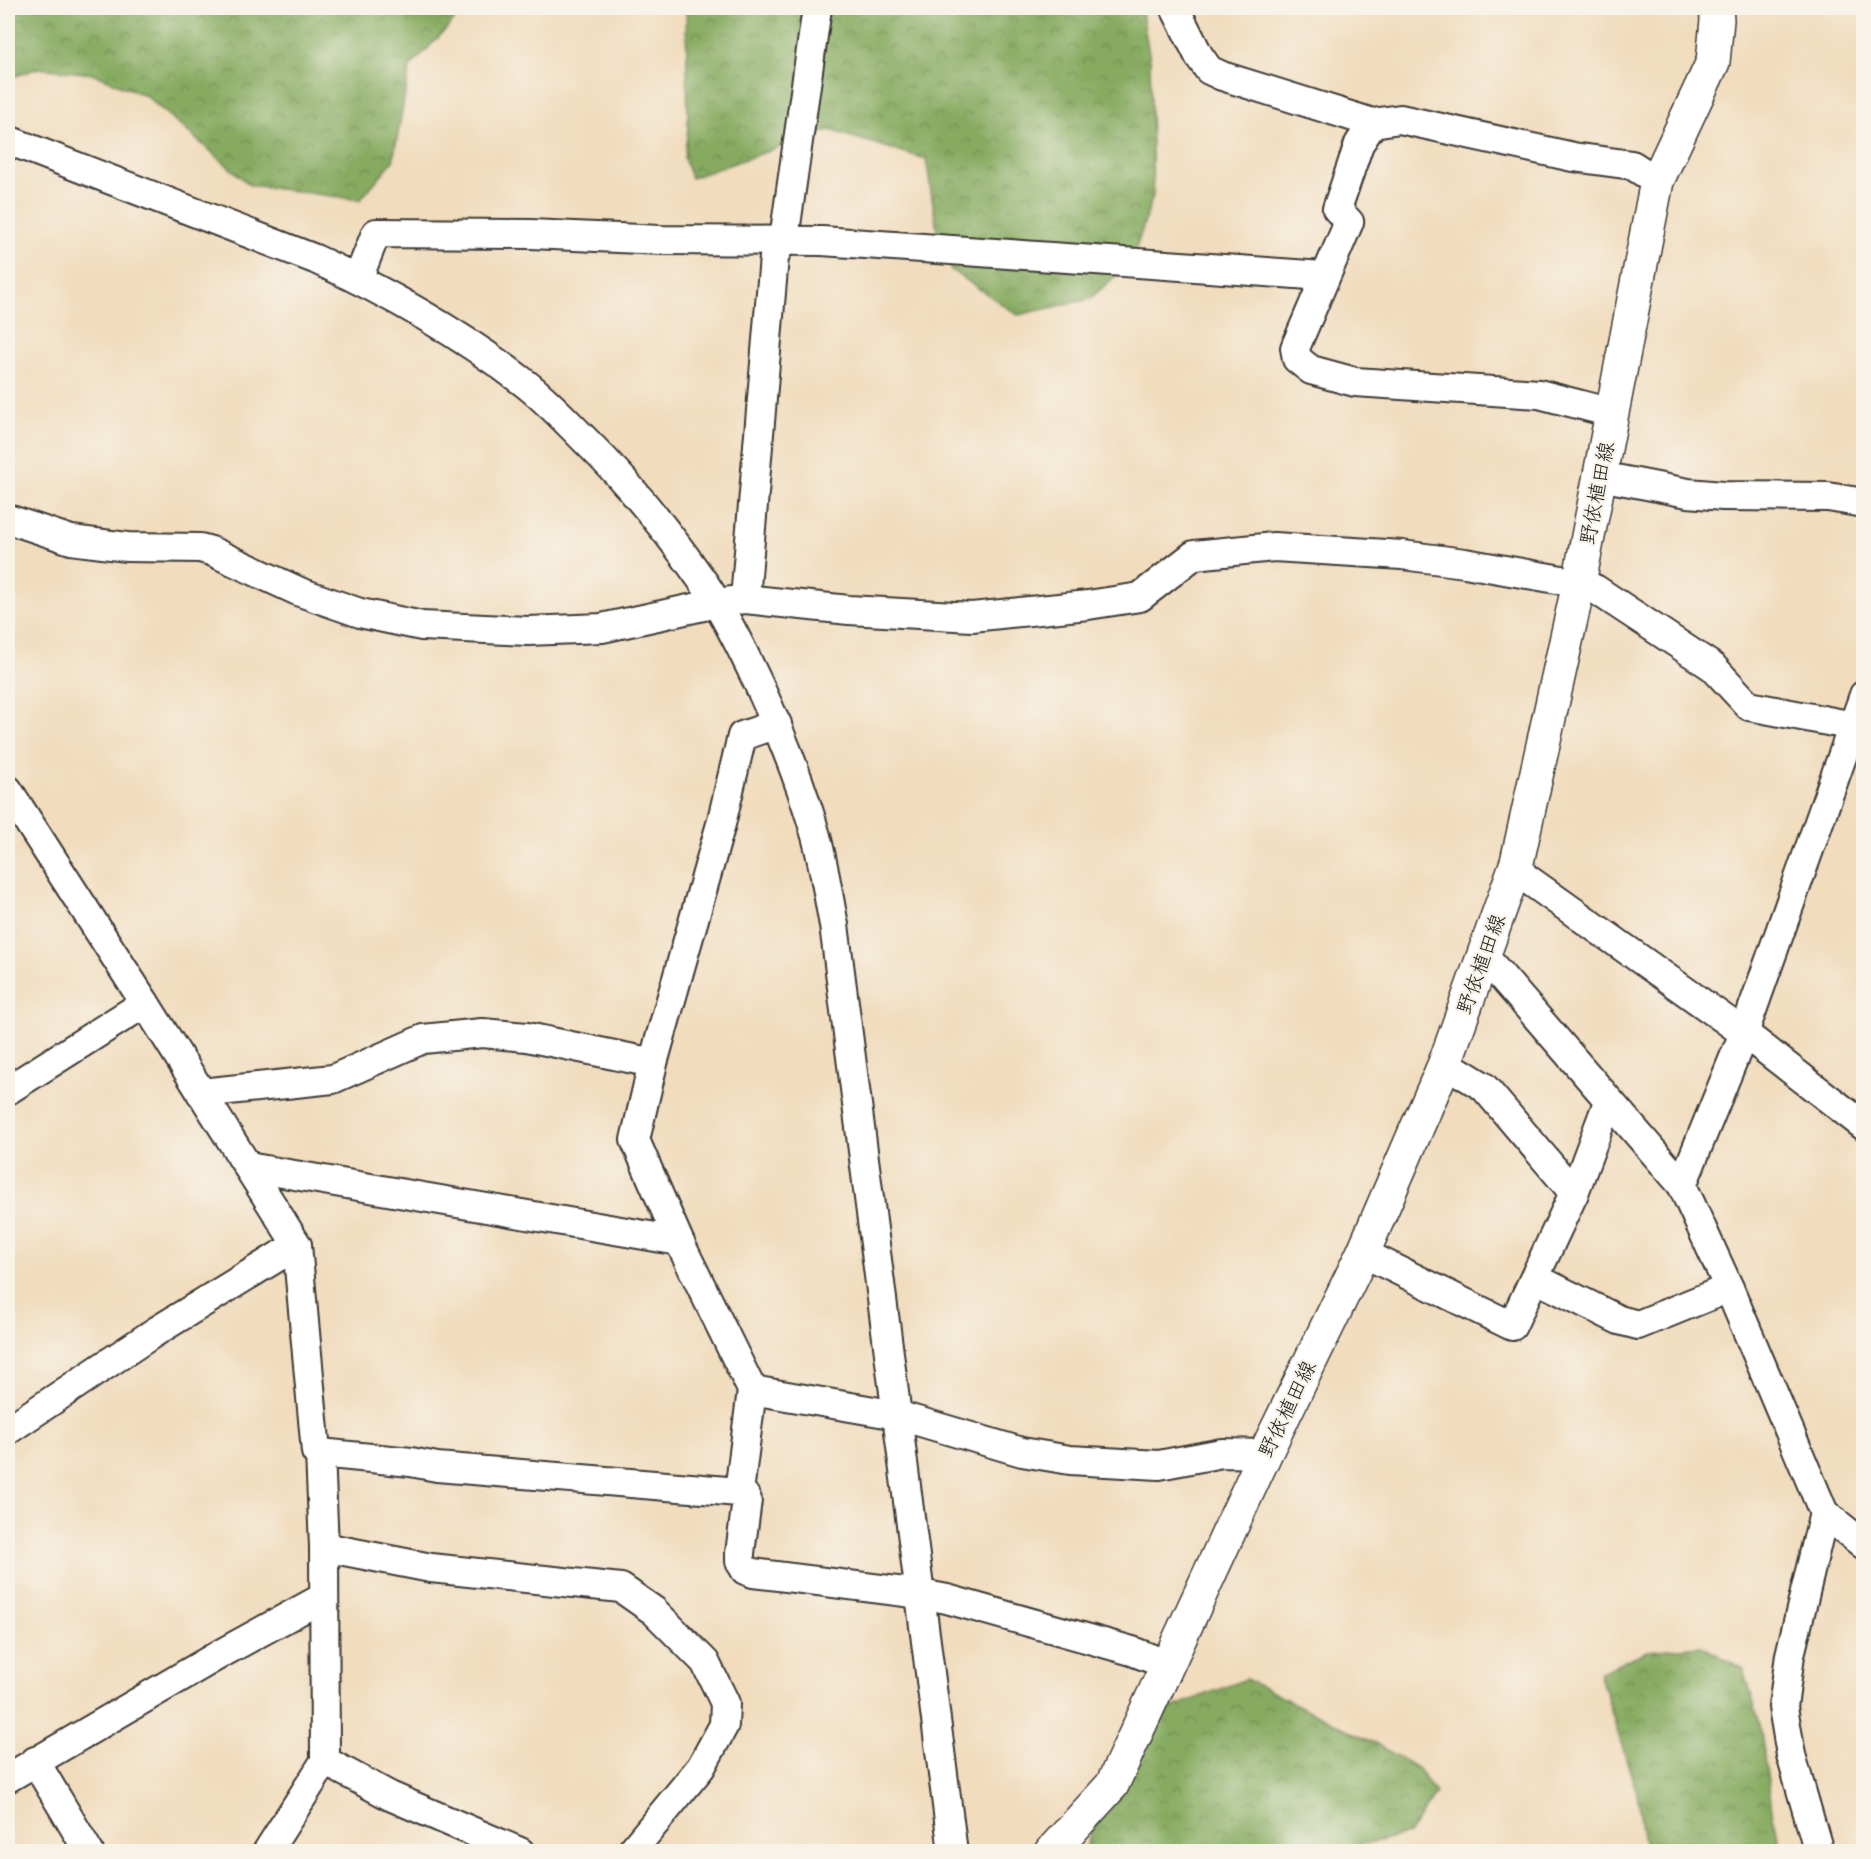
<svg xmlns="http://www.w3.org/2000/svg" width="1871" height="1859" viewBox="0 0 1871 1859" font-family="Caveat,'Klee One',sans-serif">
<defs>
<pattern id="forest-crowns" width="20" height="18" patternUnits="userSpaceOnUse" patternTransform="scale(1.5)"><rect width="20" height="18" fill="#86ab60"/><path d="M2 6a3 3 0 1 1 6 0M12 15a3 3 0 1 1 6 0" fill="none" stroke="#6d8a4e"/></pattern>
</defs>
<rect width="100%" height="100%" fill="#f7f3e8"/>
<filter id="ink" filterUnits="userSpaceOnUse"><feTurbulence type="fractalNoise" baseFrequency=".0167" numOctaves="2"/><feDisplacementMap in="SourceGraphic" scale="12" xChannelSelector="R" yChannelSelector="G"/><feConvolveMatrix kernelMatrix="1 2 1 2 8 2 1 2 1" color-interpolation-filters="sRGB"/></filter>
<filter id="wash" filterUnits="userSpaceOnUse"><feTurbulence type="fractalNoise" baseFrequency=".008" numOctaves="4" result="noise"/><feDisplacementMap in="SourceGraphic" scale="24" xChannelSelector="R" yChannelSelector="G"/><feGaussianBlur stdDeviation="1.35" result="paint"/><feColorMatrix in="noise" values="0 0 0 0 0 0 0 0 0 0 0 0 0 0 0 0 0 1.4 0 .05"/><feComposite in="paint" operator="in"/></filter>
<g filter="url(#wash)">
<rect width="100%" height="100%" fill="#f1dcbd"/>
<g fill="url(#forest-crowns)" stroke="#51643e" stroke-width="1.5">
<path d="M8,8H466L410,67L393,161L360,200L250,185L146,96L94,74L38,68L8,79Z"/>
<path d="M686,8H1141L1150,59L1153,196L1132,261L1090,299L1018,315L951,270L937,230L926,159L829,130L691,178L684,158L688,128Z"/>
<path d="M1701,1646L1744,1669L1760,1724L1773,1816L1783,1851H1645L1637,1793L1599,1673L1647,1651Z"/>
<path d="M1246,1679L1378,1745L1417,1768L1436,1793L1408,1834L1334,1851L1084,1852L1102,1803L1157,1713Z"/>
</g>
</g>
<g filter="url(#ink)">
<g fill="none" stroke-linecap="round" stroke-linejoin="round">
<defs>
<g id="minor">
<path d="M1175,8L1199,56L1209,70L1222,76L1373,123L1400,119L1573,157L1632,165L1657,181"/>
<path d="M1373,123L1359,144L1337,209L1349,222L1295,348L1297,359L1311,370L1355,382L1539,394L1612,413"/>
<path d="M8,140L315,259C387,292 459,333 522,381C545,398 565,420 585,440C629,483 669,533 704,583C725,614 742,649 758,683C781,733 801,783 816,836C824,865 828,895 834,925L953,1852"/>
<path d="M358,279L376,233L531,234L661,240L822,241L1324,276"/>
<path d="M1600,476L1688,493L1723,496L1828,497L1864,503"/>
<path d="M8,519L71,540L127,547L200,548L211,551L300,592L360,613L422,626L528,631L602,628L717,603L745,599L849,610L972,617L1088,605L1140,597L1194,555L1274,547L1402,555L1465,563L1579,583L1595,589L1713,667L1749,706L1854,726L1864,730"/>
<path d="M745,599L774,257L782,241L785,232L817,8"/>
<path d="M8,790L145,1003L297,1245L316,1452L320,1453L324,1547L325,1761L267,1852"/>
<path d="M1517,862L1523,876L1744,1033L1864,1126"/>
<path d="M1484,956L1682,1185L1729,1288L1824,1513L1864,1545"/>
<path d="M1445,1063L1484,1087L1574,1193"/>
<path d="M8,1090L145,1003"/>
<path d="M201,1093L333,1079L423,1039L482,1033L527,1037L653,1063"/>
<path d="M248,1167L679,1241"/>
<path d="M1682,1185L1744,1033L1864,695"/>
<path d="M1363,1253L1512,1326L1574,1193L1608,1102"/>
<path d="M1535,1278L1619,1320L1638,1325L1729,1288"/>
<path d="M752,1390L897,1415L1022,1452L1070,1460L1159,1465L1222,1453L1265,1454"/>
<path d="M8,1430L155,1332L297,1245"/>
<path d="M320,1453L411,1462L437,1467L739,1492L745,1496L747,1500L740,1553V1561L745,1570L753,1573L921,1594L947,1599L1132,1651L1168,1665"/>
<path d="M739,1492L752,1390L679,1241L635,1140L653,1063L721,824L742,736L777,724"/>
<path d="M324,1547L431,1568L621,1588L654,1611L705,1662L725,1703L724,1725L701,1767L631,1852"/>
<path d="M35,1761L89,1852"/>
<path d="M325,1761L390,1796L520,1852"/>
<path d="M8,1778L222,1653L324,1597"/>
<path d="M1819,1852L1791,1755L1783,1707L1790,1655L1824,1513"/>
</g>
<path id="major" d="M1051,1852L1112,1785L1265,1454L1363,1253L1445,1063L1517,862L1579,583L1657,181L1713,62L1717,20L1716,8"/>
</defs>
<use href="#minor" stroke="#3c3934" stroke-width="32"/>
<use href="#major" stroke="#3c3934" stroke-width="36"/>
<use href="#minor" stroke="#fff" stroke-width="28"/>
<use href="#major" stroke="#fff" stroke-width="33"/>
</g>
</g>
<g text-anchor="middle" dominant-baseline="central" stroke-width="4.5" stroke-linejoin="round" paint-order="stroke">
<g font-size="21" fill="#1c1c1c" stroke="#f7f3e8">
<text transform="translate(1597 493) rotate(-79)">野依植田線</text>
<text transform="translate(1481 964) rotate(-70)">野依植田線</text>
<text transform="translate(1287 1409) rotate(-64)">野依植田線</text>
</g>
</g>
<rect width="1871" height="1859" fill="none" stroke="#f7f3e8" stroke-width="30"/>
</svg>
